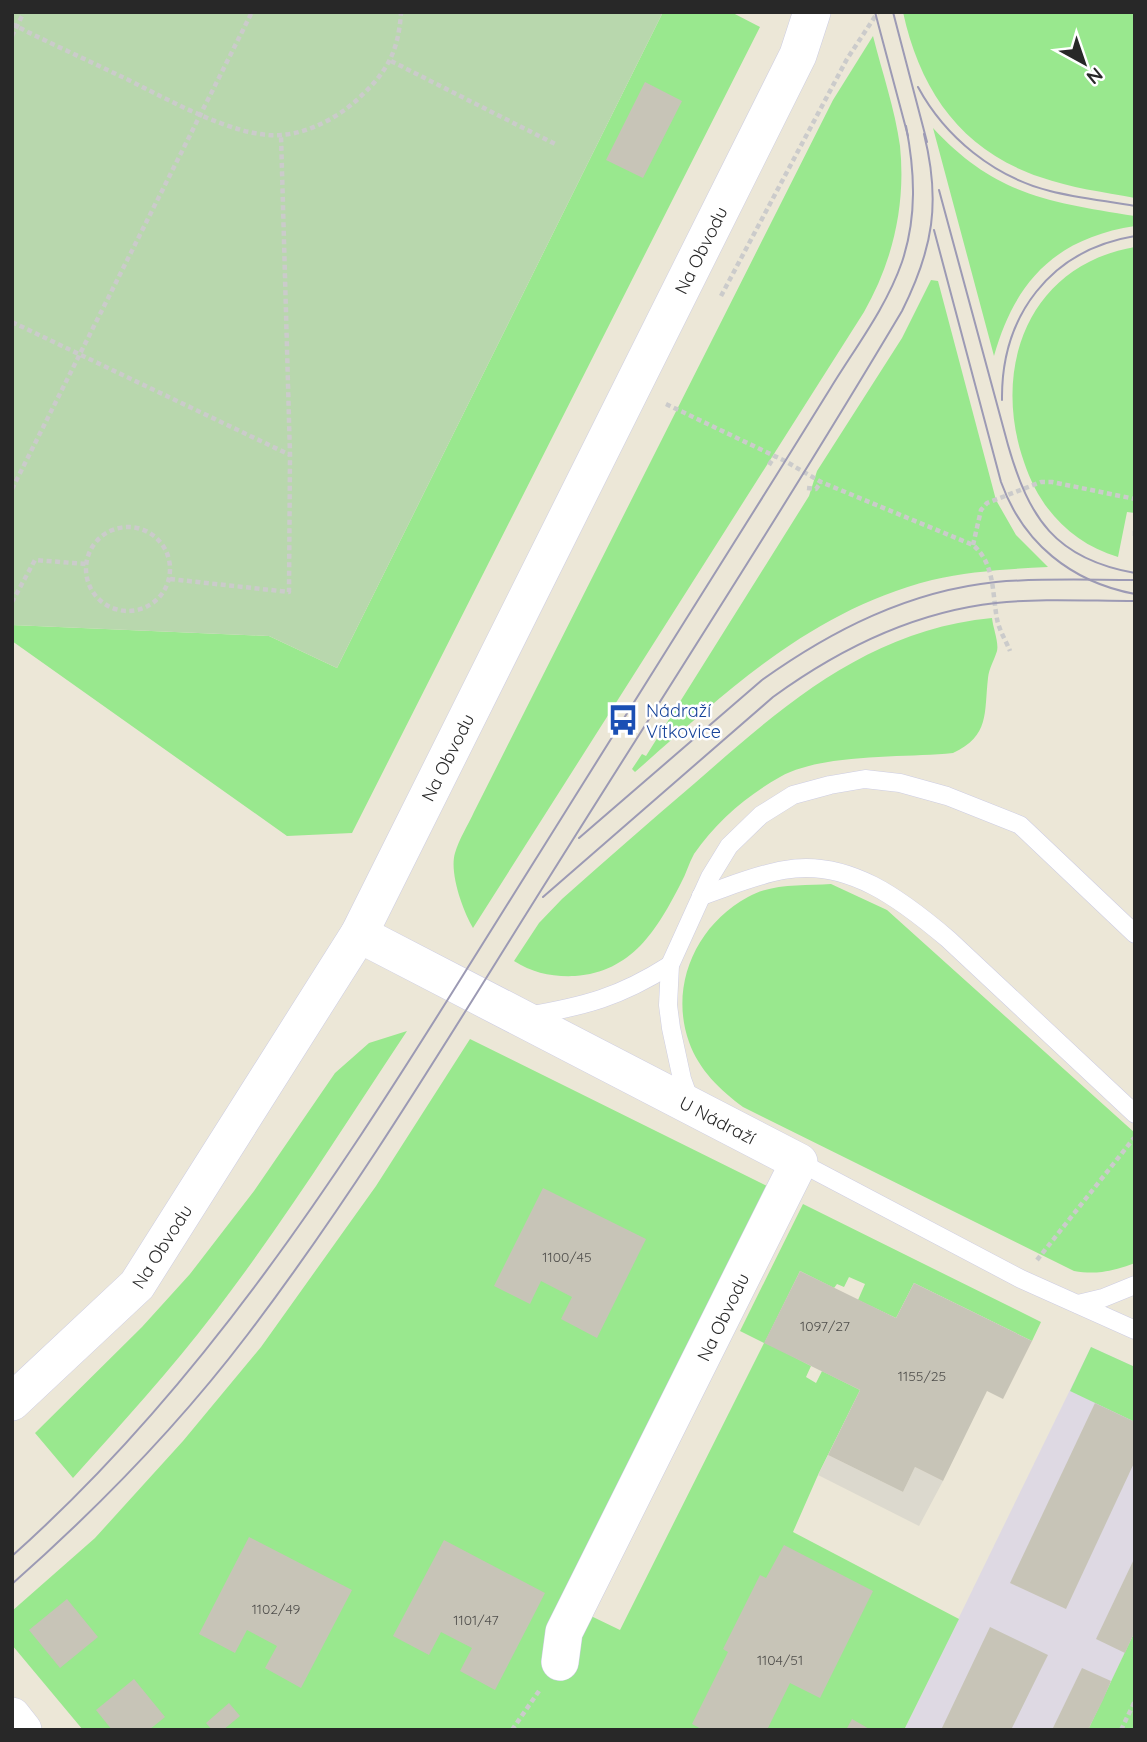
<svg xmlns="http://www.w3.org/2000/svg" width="1147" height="1742" viewBox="0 0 1147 1742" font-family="Quicksand,sans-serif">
<rect width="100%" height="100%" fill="#ece7d7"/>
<path fill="#ded9e3" d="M1091,1347L1135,1367V1631L1103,1700L1088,1730H904Z"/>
<g fill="#99e88e">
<path d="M663,12H731L760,27L352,833L287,836L12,641V625L269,636L337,668Z"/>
<path d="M903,12H1135V198C1103,192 1071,188 1040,177C962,151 920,91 903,12Z"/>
<path d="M873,36C882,72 895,109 900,146C906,205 893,261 864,312L473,928C463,911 449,873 455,853C459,839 468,825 474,812L833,100Z"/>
<path d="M933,128C995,195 1048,202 1135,216V226C1056,238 1015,281 994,356Z"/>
<path d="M1135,247V513L1127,512L1118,557C1071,543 1039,508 1024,462C991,367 1029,265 1135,247Z"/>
<path d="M931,280L938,281L996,500L1016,535L1048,567C1009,569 970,571 932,580C808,612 728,691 635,772L632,769L642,754L646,756L809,496L817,471L902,338Z"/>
<path d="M992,618C993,628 999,642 997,651C994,661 989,668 988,678C984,713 990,736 953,753C904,758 822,753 780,777C746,796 716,822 694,854C689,863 686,874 681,883C657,930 632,972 575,976C552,977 533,973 514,961L539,923L562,899C606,860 650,821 695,783C784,705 868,630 992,618Z"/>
<path d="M831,884L887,910L1135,1133V1263C1113,1271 1097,1275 1074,1271L743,1107C720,1090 699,1070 689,1042C669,986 696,925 748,897C772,883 804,886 831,884Z"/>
<path d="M407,1031C344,1126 284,1222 215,1312C171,1370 121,1424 73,1478L35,1433L142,1327L190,1274L254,1191L335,1073L369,1043Z"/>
<path d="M470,1039L771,1188L564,1603L620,1630L764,1343L740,1331L803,1204L1041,1322L1032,1341L914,1283L896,1318L858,1300L865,1284L849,1277L844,1287L837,1284L834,1288L800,1271L765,1342L811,1366L806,1377L816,1383L822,1371L860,1390L818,1475L793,1532L959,1619L904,1730H83L12,1645V1611L95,1538L183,1441L261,1347L376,1186Z"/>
<path d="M1091,1347L1135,1367V1422L1070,1391Z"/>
<path d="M1135,1631V1730H1088Z"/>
</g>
<path fill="#b8d7ad" d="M12,12H663L337,668L269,636L12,625Z"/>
<path fill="#dcd9ce" d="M828,1455L903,1492L915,1467L943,1481L919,1526L818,1475Z"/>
<g fill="#c7c4b7">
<path d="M645,82L682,101L643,178L606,160Z"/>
<path d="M543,1188L646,1239L597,1338L561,1319L572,1297L541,1281L530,1304L494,1286Z"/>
<path d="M800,1271L896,1318L914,1283L1032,1341L1003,1399L987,1391L943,1481L915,1467L903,1492L828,1455L860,1390L764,1343Z"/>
<path d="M1095,1403L1135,1422V1461L1066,1609L1010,1583Z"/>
<path d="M249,1537L352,1590L301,1688L265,1668L277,1646L247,1630L235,1653L199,1634Z"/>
<path d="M444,1540L545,1593L495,1690L460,1671L472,1648L441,1632L429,1655L393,1636Z"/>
<path d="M784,1545L873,1591L820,1698L790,1683L767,1730H703L692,1724L728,1652L723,1649L760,1575L766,1578Z"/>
<path d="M1135,1557V1631L1125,1653L1096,1639Z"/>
<path d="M67,1599L98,1637L60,1668L29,1630Z"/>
<path d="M990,1627L1048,1655L1040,1671L1011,1730H941Z"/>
<path d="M1082,1668L1111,1681L1103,1700L1088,1730H1052Z"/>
<path d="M134,1679L165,1717L149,1730H112L96,1710Z"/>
<path d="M229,1703L240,1716L223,1730H212L206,1723Z"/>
<path d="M852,1719L871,1730H846Z"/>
</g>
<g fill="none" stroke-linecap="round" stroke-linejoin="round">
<defs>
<g id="lane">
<path d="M701,896C728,887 755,875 784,870C848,858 902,900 948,939L1135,1114"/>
<path d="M527,1016C585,1006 620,997 670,965"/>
<path d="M690,1101L682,1079L671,1028L668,1005L670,965L710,877L729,846L761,815L793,795L830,785L865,779L900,783L947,796L1020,825L1135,934"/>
<path d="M799,1162L1021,1279L1135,1330"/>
<path d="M1078,1304L1103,1298L1135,1285"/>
</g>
<g id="street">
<path id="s1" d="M359,934L799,1162L564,1632L560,1662"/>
<path id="s2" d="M12,1402L137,1285L359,934L798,55L812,12"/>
<path d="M12,1716L23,1730"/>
</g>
</defs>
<use href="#lane" stroke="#cdcde3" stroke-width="19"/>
<use href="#street" stroke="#cdcde3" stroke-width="38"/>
<g stroke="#cbcbcb" stroke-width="4.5" stroke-dasharray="5 3.5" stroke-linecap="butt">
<path d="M12,24C47,42 83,58 118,75C161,95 234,139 281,135C310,133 341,116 361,96C388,71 399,49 401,12"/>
<path d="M12,36L24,12"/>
<path d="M391,61L555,144"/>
<path d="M721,296L847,59L878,12"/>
<path d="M12,322L290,455"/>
<path d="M666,404L785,461L821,482L973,545C995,564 992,592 997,619C999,630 1006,641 1010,651"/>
<path d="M769,465L774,457"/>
<path d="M807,488L816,489L821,482"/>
<path d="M12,489L252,12"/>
<circle cx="128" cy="569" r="42"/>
<path d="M1135,531V536"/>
<path d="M973,545L981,510L987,503L1041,482H1052L1135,499"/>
<path d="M170,579L289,592L290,455L281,135"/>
<path d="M12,602L35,560L86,564"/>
<path d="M1037,1260L1134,1138"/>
<path d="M512,1730L541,1688"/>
<path d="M1121,1730L1135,1701"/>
</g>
<use href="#lane" stroke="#fff" stroke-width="18"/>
<use href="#street" stroke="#fff" stroke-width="37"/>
<g stroke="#9c9ab4" stroke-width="2">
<path d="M875,12L908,136"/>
<path d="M893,12L927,142"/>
<path d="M918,87C945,137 994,177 1050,191C1077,198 1107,201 1135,206"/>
<path d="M939,190L1008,445C1029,518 1055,559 1135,573"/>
<path d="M934,230L1001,482C1023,543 1071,582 1135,594"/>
<path d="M1002,400C1001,316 1050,250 1135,236"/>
<path d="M579,838L762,680C832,630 909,591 996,582C1042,578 1088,580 1135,580"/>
<path d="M543,897L773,697C839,649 914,612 996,603C1042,598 1089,601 1135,601"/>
<path d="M12,1556C196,1392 330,1188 460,980C536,859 612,737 688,616C736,540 783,465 830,389C855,348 886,308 902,262C917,217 915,172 906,126"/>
<path d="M12,1584C98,1508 179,1425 248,1334C359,1188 453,1030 550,876C668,688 789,501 902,311C933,249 941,202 924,134"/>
</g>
</g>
<defs>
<symbol id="bus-bare" viewBox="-9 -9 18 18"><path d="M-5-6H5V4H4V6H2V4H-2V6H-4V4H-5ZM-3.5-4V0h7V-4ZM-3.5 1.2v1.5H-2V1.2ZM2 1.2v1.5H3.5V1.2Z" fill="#1a4fb4" stroke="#fff" stroke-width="2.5" paint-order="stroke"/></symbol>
</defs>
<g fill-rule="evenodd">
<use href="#bus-bare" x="601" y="698" width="44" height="44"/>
</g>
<g text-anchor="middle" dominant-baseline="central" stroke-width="5" stroke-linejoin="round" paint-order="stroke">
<g font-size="14" fill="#504f4c">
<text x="567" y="1257">1100/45</text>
<text x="825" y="1326">1097/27</text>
<text x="922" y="1376">1155/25</text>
<text x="276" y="1609">1102/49</text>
<text x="476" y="1620">1101/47</text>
<text x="780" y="1660">1104/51</text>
</g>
<g font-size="18" fill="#282828" stroke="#fff">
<text stroke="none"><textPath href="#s2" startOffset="1351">Na Obvodu</textPath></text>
<text stroke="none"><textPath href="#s2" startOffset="784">Na Obvodu</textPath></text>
<text stroke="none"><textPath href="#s1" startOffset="404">U Nádraží</textPath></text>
<text stroke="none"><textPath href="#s2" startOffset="217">Na Obvodu</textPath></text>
<text transform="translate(723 1317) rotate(-64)">Na Obvodu</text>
</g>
<g font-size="18" fill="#164399" stroke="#fff" text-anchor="start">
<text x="646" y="710">Nádraží<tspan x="646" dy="21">Vítkovice</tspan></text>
</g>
</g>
<rect width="1147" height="1742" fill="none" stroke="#282828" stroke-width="28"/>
<g transform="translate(1084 63) rotate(140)" stroke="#ffffff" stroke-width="5" paint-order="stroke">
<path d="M0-5L12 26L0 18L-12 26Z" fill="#282828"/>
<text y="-10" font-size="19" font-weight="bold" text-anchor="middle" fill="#282828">N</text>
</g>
</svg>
